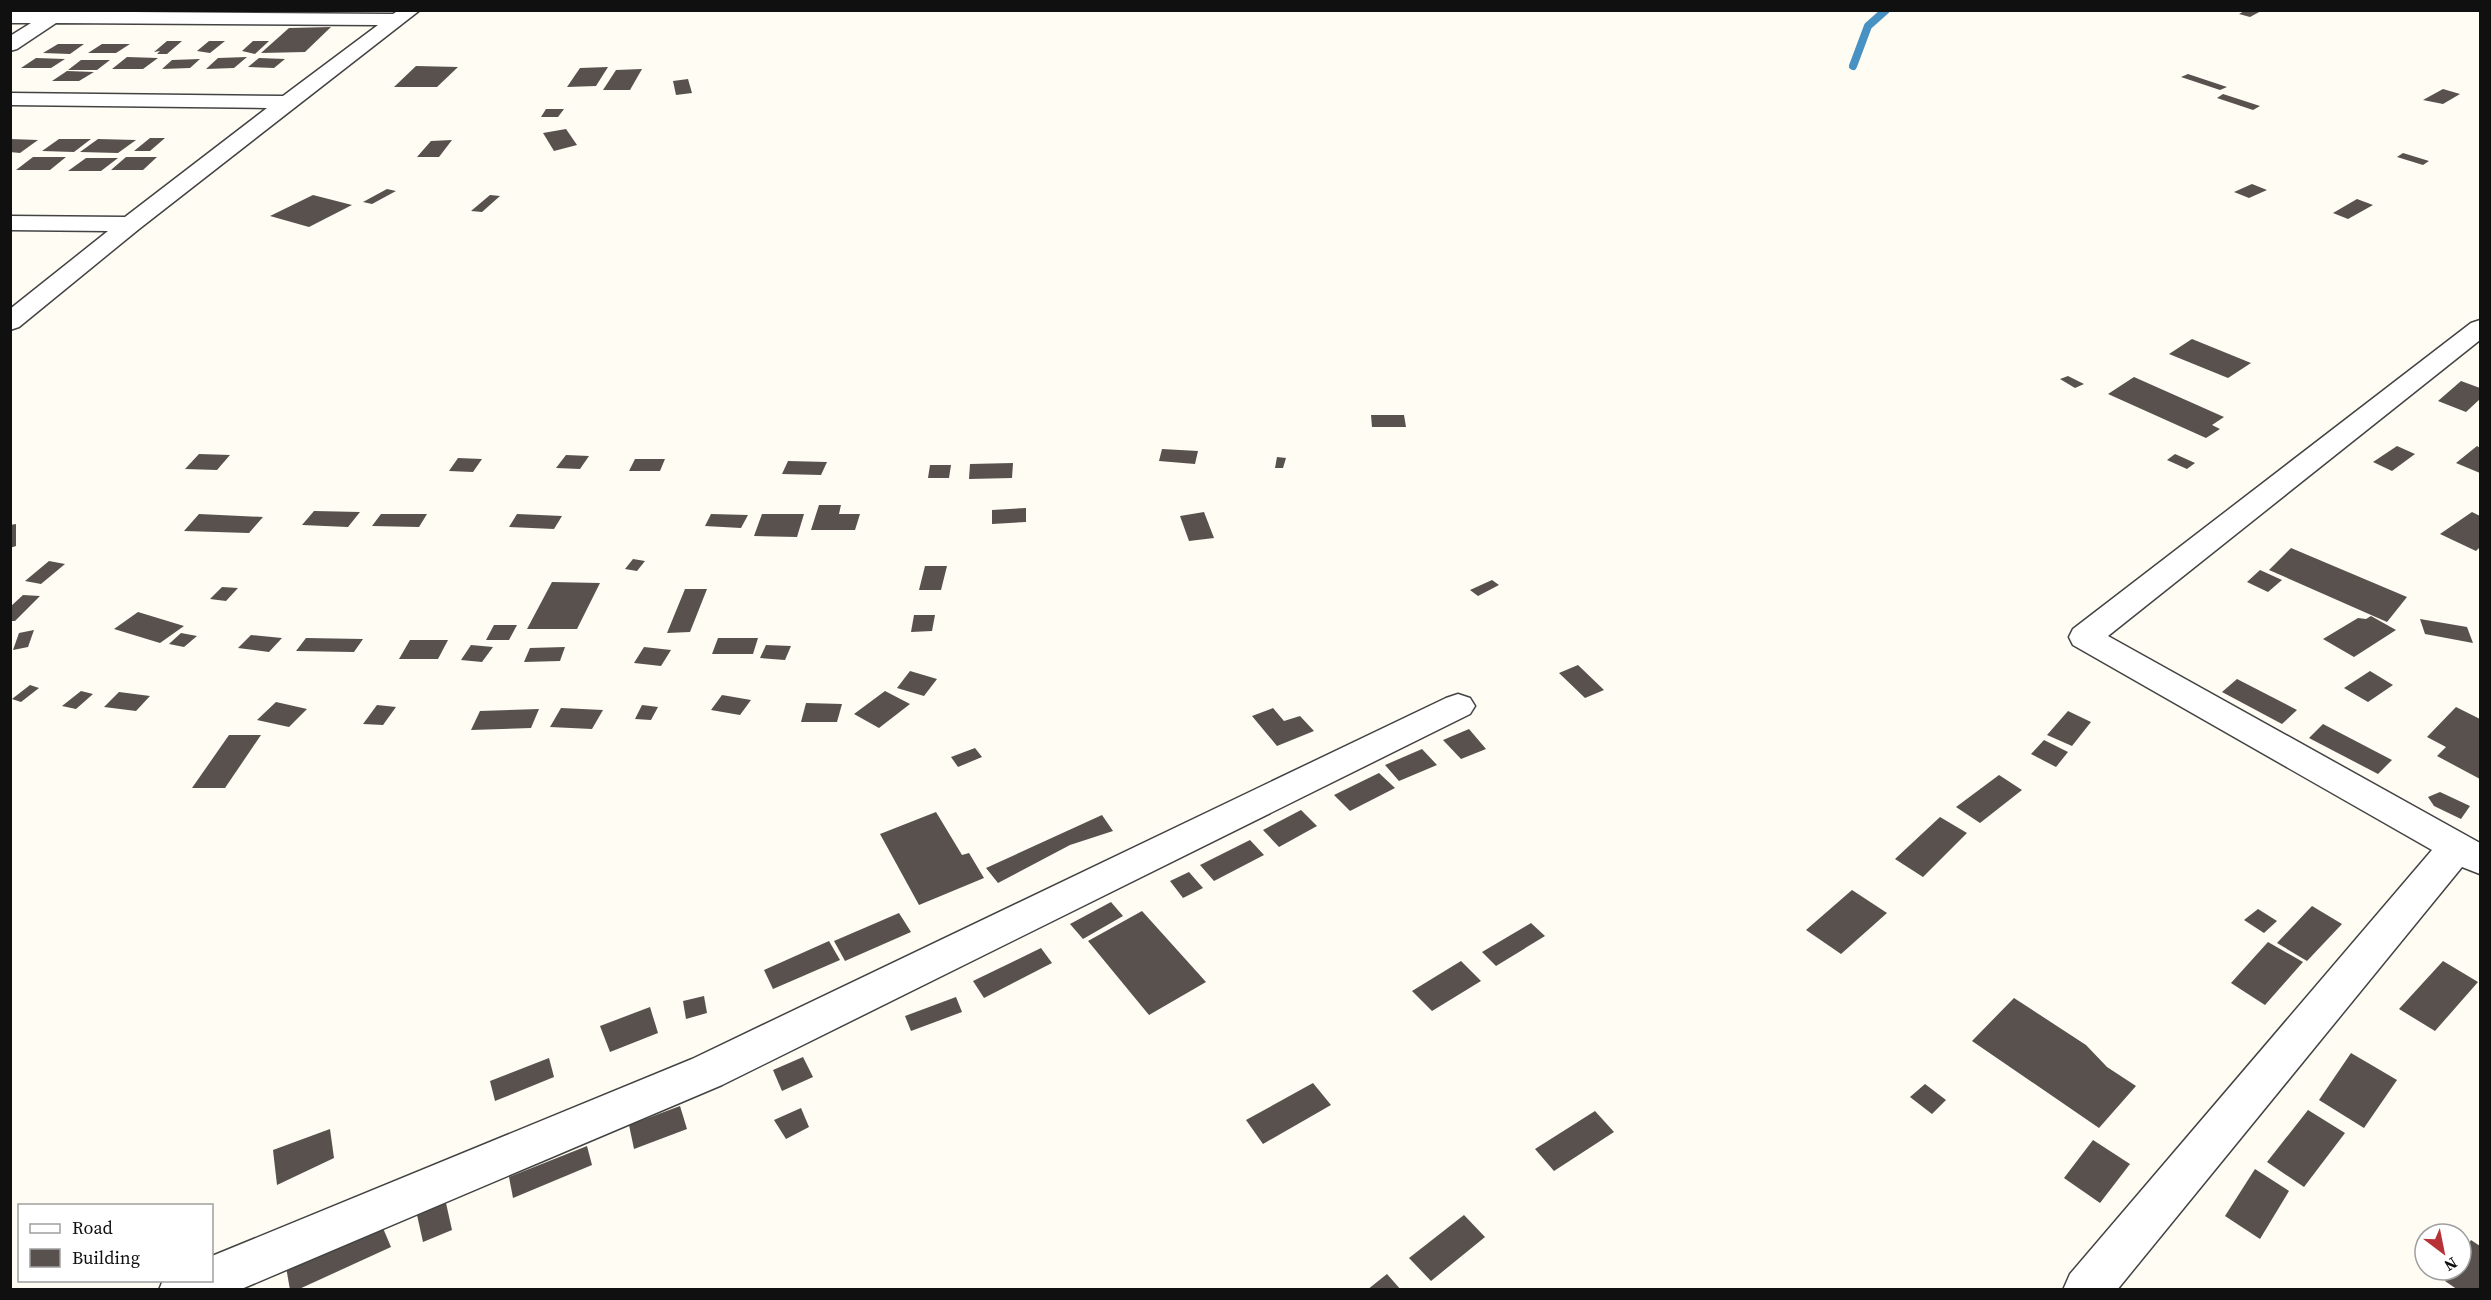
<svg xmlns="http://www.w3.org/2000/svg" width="2491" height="1300" viewBox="0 0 2491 1300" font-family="'Source Serif 4',serif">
<rect width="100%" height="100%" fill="#fefcf3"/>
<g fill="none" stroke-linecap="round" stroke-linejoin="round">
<path stroke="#4891c3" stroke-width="8" d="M1853,66L1868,26L1886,10"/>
</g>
<g fill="#58514d">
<path d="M2246,10H2263L2250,17L2239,14Z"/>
<path d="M331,27L305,52L261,53L289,28Z"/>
<path d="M167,41H182L167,54H157L160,51L154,52Z"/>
<path d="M209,41H225L210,53L197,51Z"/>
<path d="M253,41H269L255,54L242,51Z"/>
<path d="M58,44H84L70,54L43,53Z"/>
<path d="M102,44H130L116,53H88Z"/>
<path d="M127,57L158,58L143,69H112Z"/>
<path d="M247,57L234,68L206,69L218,58Z"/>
<path d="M36,58L65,59L51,68H21Z"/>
<path d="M259,58L285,59L274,68L248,67Z"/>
<path d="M200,59L190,68L162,69L172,60Z"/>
<path d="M81,60H110L97,70H68Z"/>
<path d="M416,66L458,67L437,87H394Z"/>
<path d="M608,67L596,86L567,87L580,68Z"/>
<path d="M642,69L630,90H603L616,70Z"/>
<path d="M67,71L94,72L79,81H52Z"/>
<path d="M2188,74L2227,87L2220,90L2181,77Z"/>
<path d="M688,79L692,93L676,95L673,81Z"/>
<path d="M2443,89L2460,94L2443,104L2423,100Z"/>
<path d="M2223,94L2260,106L2253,110L2217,98Z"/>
<path d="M546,109H564L558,117H541Z"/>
<path d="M566,129L577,145L554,151L543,133Z"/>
<path d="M150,138H165L150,151H134Z"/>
<path d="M10,139L38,140L20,153L10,152Z"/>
<path d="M59,139H91L74,152L42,151Z"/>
<path d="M98,139L136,140L118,153L80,152Z"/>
<path d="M452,140L439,157H417L431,141Z"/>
<path d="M2403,153L2429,161L2423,165L2397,157Z"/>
<path d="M33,157H66L50,170H16Z"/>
<path d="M126,157H157L143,170H111Z"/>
<path d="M86,158H118L101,171H68Z"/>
<path d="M2252,184L2267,190L2249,198L2234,192Z"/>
<path d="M387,189L396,191L372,204L363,202Z"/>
<path d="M313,195L352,205L309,227L270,216Z"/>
<path d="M490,195L500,196L482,212L471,211Z"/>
<path d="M2357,199L2373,205L2348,219L2333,213Z"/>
<path d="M2192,339L2251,363L2228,378L2169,354Z"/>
<path d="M2068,376L2084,384L2075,388L2060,379Z"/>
<path d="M2134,377L2224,417L2212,425L2220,429L2206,438L2108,394Z"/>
<path d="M2461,381L2480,388V399L2466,412L2438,401Z"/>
<path d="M1371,415H1404L1406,427H1372Z"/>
<path d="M2397,446L2415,454L2392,471L2373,462Z"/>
<path d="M2477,446L2480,448V473L2456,463Z"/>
<path d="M1162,449L1198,451L1195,464L1159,461Z"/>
<path d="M199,454L230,455L217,470L185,469Z"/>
<path d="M2175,454L2195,463L2187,469L2167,460Z"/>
<path d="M566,455L589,456L580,469L556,468Z"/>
<path d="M1277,457L1286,458L1283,468H1275Z"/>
<path d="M458,458L482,459L473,472L449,471Z"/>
<path d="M635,459H665L660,471H629Z"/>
<path d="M788,461L827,462L821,475L782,474Z"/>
<path d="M1013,463L1012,478L969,479L970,464Z"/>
<path d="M930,465H951L949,478H928Z"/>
<path d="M819,505H841L839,514H860L855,530H811Z"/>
<path d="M1026,508V522L992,524V510Z"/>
<path d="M314,511L360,512L348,527L302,525Z"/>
<path d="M1204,512L1214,538L1189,541L1180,516Z"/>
<path d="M2472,512L2480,516V547L2476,551L2440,534Z"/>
<path d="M199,514L263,517L249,533L184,531Z"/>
<path d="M381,514H427L419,527L372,526Z"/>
<path d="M517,514L562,516L554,529L509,527Z"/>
<path d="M711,514L748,515L741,528L705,526Z"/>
<path d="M762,514H804L797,537L754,536Z"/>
<path d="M16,524V546L10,548V525Z"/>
<path d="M2291,548L2407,597L2387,622L2269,570Z"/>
<path d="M633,559L645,561L637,571L625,569Z"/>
<path d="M49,561L65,564L41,584L25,581Z"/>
<path d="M925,566H947L941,590H919Z"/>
<path d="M2260,570L2282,580L2268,592L2247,582Z"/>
<path d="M1492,580L1499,585L1478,596L1470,590Z"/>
<path d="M552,582L600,583L577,629H527Z"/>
<path d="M222,587L238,588L226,601L210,599Z"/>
<path d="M685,589H707L690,632L667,633Z"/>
<path d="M23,595L40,596L15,621H10V607Z"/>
<path d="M138,612L184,626L160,643L114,629Z"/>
<path d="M914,615H935L932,631L911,632Z"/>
<path d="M2371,616L2396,630L2354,657L2323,639L2358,618L2366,619Z"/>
<path d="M2420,619L2467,627L2473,643L2425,634Z"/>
<path d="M494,625H517L509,640H486Z"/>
<path d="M34,630L28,647L13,650L19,633Z"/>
<path d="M181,633L197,636L184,647L169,644Z"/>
<path d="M251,635L282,638L269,652L238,648Z"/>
<path d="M306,638L363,639L354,652L296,651Z"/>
<path d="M718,638H758L753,654H712Z"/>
<path d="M410,640H448L438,659H399Z"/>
<path d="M471,645L493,647L482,662L461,660Z"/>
<path d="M766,645L791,646L785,660L760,658Z"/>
<path d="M565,647L560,661L524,662L530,648Z"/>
<path d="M644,647L671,650L661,666L634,663Z"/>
<path d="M1578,665L1604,690L1585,698L1559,673Z"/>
<path d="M910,671L937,679L924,696L897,688Z"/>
<path d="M2370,671L2393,685L2368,702L2344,688Z"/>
<path d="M2237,679L2297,710L2282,724L2222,692Z"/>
<path d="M30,685L39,688L21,702L12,699Z"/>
<path d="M81,691L93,694L76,709L62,706Z"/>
<path d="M885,691L910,704L879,728L854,714Z"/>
<path d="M119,692L150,696L136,711L104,707Z"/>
<path d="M722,695L751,700L740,715L711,710Z"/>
<path d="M276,702L307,709L289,727L257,720Z"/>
<path d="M806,703L842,704L837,722H801Z"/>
<path d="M377,705L396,707L383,725L363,724Z"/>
<path d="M642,705L658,707L651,720L635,719Z"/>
<path d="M2456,707L2480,719V779L2437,756L2446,747L2427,737Z"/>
<path d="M561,708L603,710L592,729L550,727Z"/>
<path d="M1273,708L1284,721L1300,716L1314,731L1277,746L1252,716Z"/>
<path d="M539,709L531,728L471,730L480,711Z"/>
<path d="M2068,711L2091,722L2072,746L2047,735Z"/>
<path d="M2323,724L2392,760L2378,774L2309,738Z"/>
<path d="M1469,729L1486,749L1461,759L1443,740Z"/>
<path d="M229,735H261L225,788H192Z"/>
<path d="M2044,740L2068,752L2056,767L2031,754Z"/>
<path d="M975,748L982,757L958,767L951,757Z"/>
<path d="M1422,749L1437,765L1399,781L1385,765Z"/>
<path d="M1379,773L1395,788L1350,811L1334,795Z"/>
<path d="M1999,775L2022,790L1980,823L1956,807Z"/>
<path d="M2440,792L2470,806L2461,819L2434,806L2428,797Z"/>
<path d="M1301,810L1317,826L1279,847L1263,830Z"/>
<path d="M936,812L962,855L969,853L984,878L919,905L880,834Z"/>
<path d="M1102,815L1113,831L1070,845L998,883L986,868Z"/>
<path d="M1940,817L1967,833L1923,877L1895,859Z"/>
<path d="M1250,840L1264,855L1214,881L1200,865Z"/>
<path d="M1189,872L1203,888L1183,898L1170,881Z"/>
<path d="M1852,890L1887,913L1841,954L1806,930Z"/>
<path d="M1111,902L1123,916L1083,939L1070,924Z"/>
<path d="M2312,906L2342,924L2307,961L2277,943Z"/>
<path d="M2258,909L2277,921L2264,933L2244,920Z"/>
<path d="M1142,911L1206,982L1149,1015L1088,941Z"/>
<path d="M899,913L911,932L845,961L834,941Z"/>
<path d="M1531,923L1545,936L1496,966L1482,952Z"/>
<path d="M829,941L840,960L773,989L764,970Z"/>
<path d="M2268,942L2303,962L2265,1005L2231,983Z"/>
<path d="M1041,948L1052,963L984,998L973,981Z"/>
<path d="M1461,961L1481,981L1432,1011L1412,991Z"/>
<path d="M2443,961L2478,982L2435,1031L2399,1009Z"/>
<path d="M704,996L707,1013L686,1019L683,1001Z"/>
<path d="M956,997L962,1012L911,1031L905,1016Z"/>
<path d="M2014,998L2086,1045L2107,1067L2136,1086L2099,1128L1972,1041Z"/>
<path d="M650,1007L658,1033L610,1052L600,1026Z"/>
<path d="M2351,1053L2397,1080L2364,1128L2319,1100Z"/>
<path d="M803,1057L813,1077L782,1091L773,1070Z"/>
<path d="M549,1058L554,1077L495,1101L490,1081Z"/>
<path d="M1313,1083L1331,1105L1263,1144L1246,1120Z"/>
<path d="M1925,1084L1946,1100L1932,1114L1910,1097Z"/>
<path d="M680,1106L687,1129L634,1149L629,1125Z"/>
<path d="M801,1108L809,1127L786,1139L774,1120Z"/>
<path d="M2308,1110L2345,1133L2304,1187L2267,1162Z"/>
<path d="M1595,1111L1614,1132L1554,1171L1535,1149Z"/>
<path d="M330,1129L334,1158L277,1185L273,1150Z"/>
<path d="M2093,1140L2130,1164L2100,1203L2064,1178Z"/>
<path d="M587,1146L592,1165L513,1198L509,1177Z"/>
<path d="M2255,1169L2289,1191L2260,1239L2225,1216Z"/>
<path d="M446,1203L452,1230L423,1242L417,1215Z"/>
<path d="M1464,1215L1485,1237L1431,1281L1409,1258Z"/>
<path d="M380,1221L391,1247L297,1290H290L285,1261Z"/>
<path d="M2471,1240L2480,1246V1290H2458L2445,1281L2452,1270H2461V1256Z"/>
<path d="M1387,1274L1401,1290H1367Z"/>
</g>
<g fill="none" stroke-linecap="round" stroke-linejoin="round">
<defs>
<g id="minor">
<path d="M399,10H420L139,229L19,327L10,330V309L108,231L10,230V216L125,217L267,108L10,105V93L283,96L378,25L56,23L17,49L10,51V36L31,23H10V11L393,14Z"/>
<path d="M2480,320V340L2108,636L2480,843V874L2462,867L2117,1290H2063L2070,1274L2432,850L2073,645L2069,637L2073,629L2471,323Z"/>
<path d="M1458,694L1470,698L1475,706L1470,714L722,1085L239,1290H159L163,1280H212V1256L692,1059L1446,698Z"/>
</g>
</defs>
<use href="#minor" stroke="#434343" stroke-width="3"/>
<use href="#minor" fill="#fff" fill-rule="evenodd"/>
</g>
<rect width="2491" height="1300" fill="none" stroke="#101010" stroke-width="24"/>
<rect x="18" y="1204" width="195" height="78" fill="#ffffff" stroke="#9f9f9f" stroke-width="1.5"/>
<rect x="30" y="1224" width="30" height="9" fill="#ffffff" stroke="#9f9f9f" stroke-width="1.5"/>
<text x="72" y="1234" font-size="18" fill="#101010">Road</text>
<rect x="30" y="1249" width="30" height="18" fill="#58514d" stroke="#9f9f9f" stroke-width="1.5"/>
<text x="72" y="1264" font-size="18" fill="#101010">Building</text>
<g transform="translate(2443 1252) rotate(148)"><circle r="28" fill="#ffffff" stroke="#9f9f9f" stroke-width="1.5"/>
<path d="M0-4.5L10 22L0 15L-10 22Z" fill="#b63237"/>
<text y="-9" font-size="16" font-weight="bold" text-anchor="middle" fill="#101010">N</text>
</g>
</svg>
